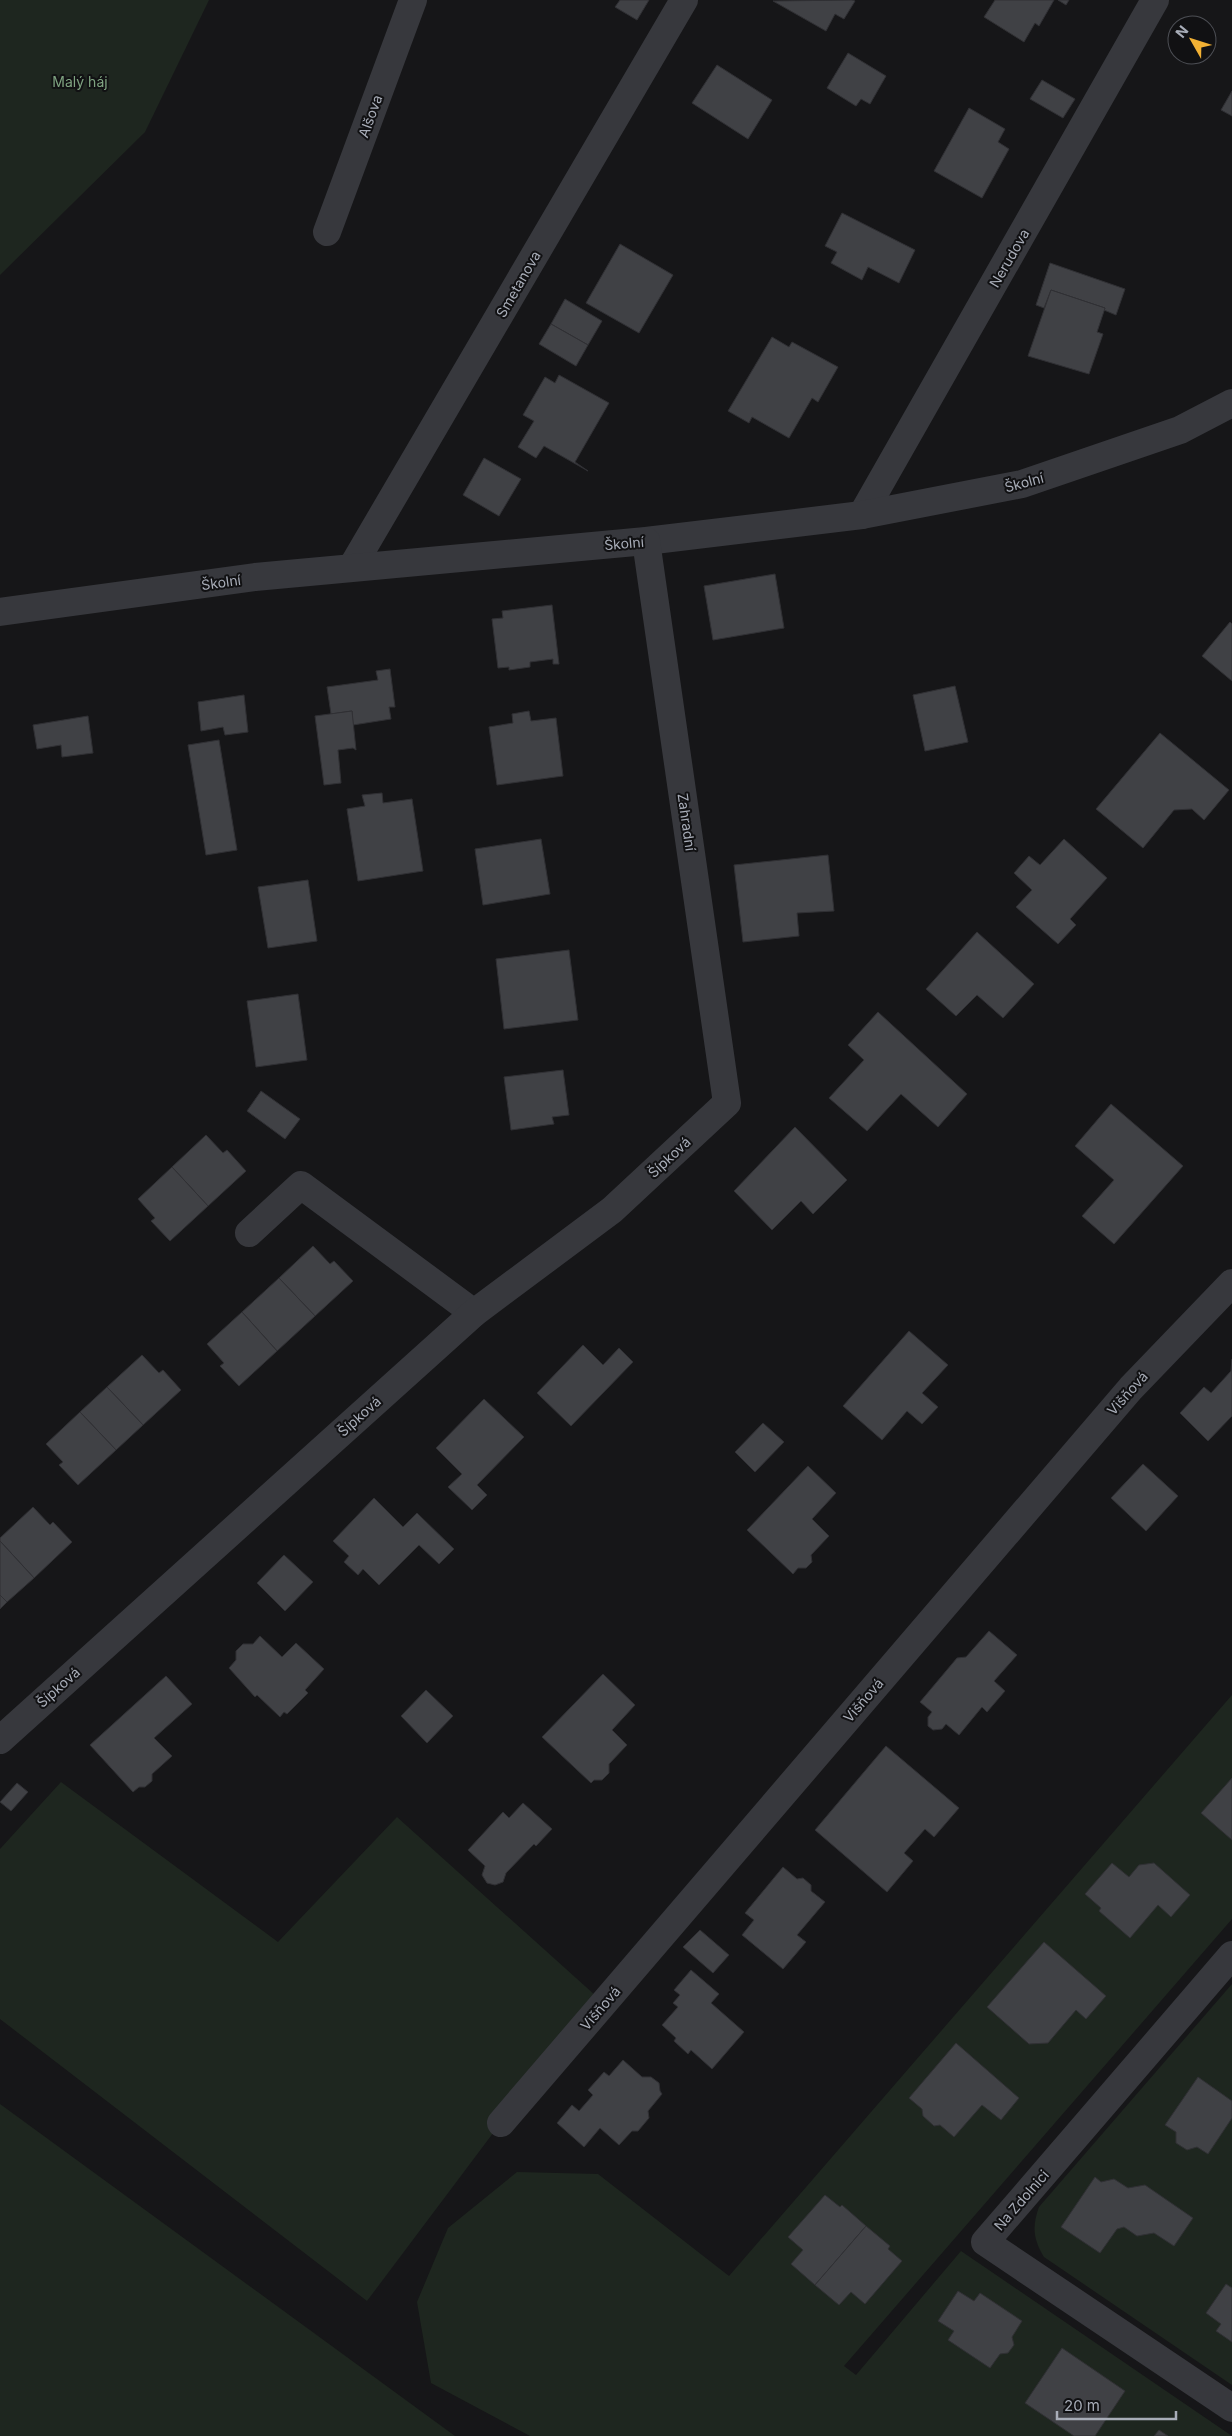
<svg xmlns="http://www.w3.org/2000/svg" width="1232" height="2436" viewBox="0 0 1232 2436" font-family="Inter,sans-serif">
<rect width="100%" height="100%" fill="#161618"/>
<g fill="#1e261f">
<path d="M0,0H209L145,132L0,275Z"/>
<path d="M1232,1695V1919L844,2366L856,2375L961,2251L1232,2436H530L431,2383L417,2302L448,2228L517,2172L598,2174L729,2276Z"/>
<path d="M61,1782L278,1942L397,1817L596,1996L367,2301L0,2019V1849Z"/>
<path d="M1232,1984V2385L1044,2257C1033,2239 1032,2226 1039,2207Z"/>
<path d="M0,2104L455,2436H0Z"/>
</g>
<g fill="#404145" stroke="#303034">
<path d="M620,0H649L637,20L615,7Z"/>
<path d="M852,0L855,1L844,19L835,14L826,31L773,1Z"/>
<path d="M995,0H1054L1039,26L1035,23L1024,42L984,17Z"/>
<path d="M1058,0H1069L1066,5Z"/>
<path d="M848,53L886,76L870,104L861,99L856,106L827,88Z"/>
<path d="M717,65L772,100L748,139L692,103Z"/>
<path d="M1042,80L1075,99L1063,118L1030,99Z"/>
<path d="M1232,91V116L1221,110Z"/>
<path d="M969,108L1005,129L998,142L1009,149L982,198L934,171Z"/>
<path d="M842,213L915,250L899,283L868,267L862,280L831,263L837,252L825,246Z"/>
<path d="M620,244L673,275L639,333L586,303Z"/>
<path d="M1050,263L1125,289L1116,315L1104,310L1105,308L1051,290L1044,308L1036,305Z"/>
<path d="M1051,290L1105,308L1097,332L1103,334L1089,374L1028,356Z"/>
<path d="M565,299L602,321L588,345L551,324Z"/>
<path d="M551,324L588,345L576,366L539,344Z"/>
<path d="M772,337L789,347L792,342L838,367L818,402L812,398L789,438L752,417L749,423L728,411Z"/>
<path d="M559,375L609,403L575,462L588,471L544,446L536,458L518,447L534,421L523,415L545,377L555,383Z"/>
<path d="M484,458L521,479L499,516L463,495Z"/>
<path d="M775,574L784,628L713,640L704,586Z"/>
<path d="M552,605L559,664H553V659L530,662V667L509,670V667L498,668L492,619L503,618L502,611Z"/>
<path d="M1230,622L1232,624V681L1202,656Z"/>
<path d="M390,669L395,707H389L391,719L353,725L352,711L331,714L327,687L378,680L376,671Z"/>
<path d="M955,686L968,742L925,751L913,695Z"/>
<path d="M244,695L248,732L225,735L223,727L201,731L198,702Z"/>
<path d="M352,711L356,750L353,748L338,750L341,783L324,785L315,716Z"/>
<path d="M529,711L531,721L556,718L563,776L497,785L489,727L513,723L512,714Z"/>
<path d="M88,716L93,753L62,757L61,745L37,749L33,725Z"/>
<path d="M1160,733L1229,790L1204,820L1192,809L1174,810L1143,848L1096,809Z"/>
<path d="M219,740L237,850L206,855L188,745Z"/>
<path d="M382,793L383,803L412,799L423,871L358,881L347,809L365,806L362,795Z"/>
<path d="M541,839L550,894L483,905L475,849Z"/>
<path d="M1064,839L1107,878L1070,919L1076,925L1058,944L1016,907L1032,890L1014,873L1029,856L1040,865Z"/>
<path d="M828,855L834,911L797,913L799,936L743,942L734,865Z"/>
<path d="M308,880L317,941L268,948L258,887Z"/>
<path d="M977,932L1034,984L1003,1018L977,995L956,1016L926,989Z"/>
<path d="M569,950L578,1020L504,1029L496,959Z"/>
<path d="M298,994L307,1060L256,1067L247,1001Z"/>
<path d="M878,1012L967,1094L938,1127L901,1094L867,1131L829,1098L864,1060L848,1045Z"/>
<path d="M563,1070L569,1115L552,1117L554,1124L511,1130L504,1077Z"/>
<path d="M261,1091L300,1119L285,1139L247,1111Z"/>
<path d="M1111,1104L1183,1166L1114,1244L1082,1216L1114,1180L1075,1146Z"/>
<path d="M795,1127L847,1180L813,1214L801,1201L772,1230L734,1191Z"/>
<path d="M206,1135L223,1153L227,1150L246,1171L208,1206L172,1167Z"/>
<path d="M172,1167L208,1206L170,1241L151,1221L155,1218L138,1199Z"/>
<path d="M313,1246L330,1264L334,1261L353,1281L315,1316L279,1278Z"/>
<path d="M279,1278L315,1316L277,1351L242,1312Z"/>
<path d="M242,1312L277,1351L239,1386L220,1366L224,1363L207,1344Z"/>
<path d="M909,1331L948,1365L922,1393L938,1407L922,1424L907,1411L882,1440L843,1406Z"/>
<path d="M583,1345L603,1365L619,1348L633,1362L571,1426L537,1393Z"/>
<path d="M142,1355L159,1373L163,1370L181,1390L143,1425L107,1387Z"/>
<path d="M1232,1359V1416L1208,1441L1180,1413L1204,1387L1211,1393L1231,1371Z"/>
<path d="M107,1387L143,1425L116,1450L80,1412Z"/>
<path d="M484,1399L524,1437L477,1485L487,1495L472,1510L448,1487L462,1474L436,1448Z"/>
<path d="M80,1412L116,1450L78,1485L59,1465L63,1462L46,1444Z"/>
<path d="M763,1423L784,1442L755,1472L735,1452Z"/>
<path d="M1143,1464L1178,1496L1146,1531L1111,1498Z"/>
<path d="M808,1466L836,1493L812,1519L829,1536L811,1555L812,1562L806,1568H798L793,1574L747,1530Z"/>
<path d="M374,1498L403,1527L417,1513L454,1549L439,1564L419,1545L379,1585L363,1569L358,1575L344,1562L349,1556L333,1541Z"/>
<path d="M33,1507L50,1525L53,1522L72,1542L34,1578L0,1541V1538Z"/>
<path d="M0,1541L34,1578L7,1602L0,1595Z"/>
<path d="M284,1555L313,1582L285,1611L257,1583Z"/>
<path d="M0,1595L7,1602L0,1609Z"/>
<path d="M989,1631L1017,1655L994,1681L1005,1691L987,1712L982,1707L959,1735L946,1724L942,1729L933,1730L928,1726V1717L932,1712L920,1702L957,1658L966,1657Z"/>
<path d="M260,1636L282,1657L296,1643L324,1669L305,1690L308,1693L287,1714L284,1712L280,1717L257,1695L255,1697L229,1668L236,1660V1651L243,1644H253Z"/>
<path d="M603,1674L635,1705L612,1730L627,1745L609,1764V1773L602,1780H594L591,1783L542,1737Z"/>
<path d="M166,1676L192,1704L154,1738L172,1756L152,1774V1781L145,1787H139L133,1792L90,1745Z"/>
<path d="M426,1690L453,1716L427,1743L401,1716Z"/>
<path d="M886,1746L959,1808L934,1837L925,1829L904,1853L913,1861L887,1892L815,1830Z"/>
<path d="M1232,1778V1840L1201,1813Z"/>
<path d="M17,1783L28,1792L11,1811L0,1802Z"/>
<path d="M523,1803L552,1829L536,1846L534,1844L506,1873L503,1882L495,1885L487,1883L482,1875L485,1866L468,1850L503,1812L509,1818Z"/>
<path d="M1112,1863L1129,1877L1139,1865L1154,1863L1190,1895L1171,1917L1158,1905L1130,1938L1099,1911L1101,1908L1085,1894Z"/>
<path d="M783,1867L797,1879L803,1878L811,1885V1891L825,1902L797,1935L806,1942L783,1969L742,1935L754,1920L745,1913Z"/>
<path d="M700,1930L729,1955L713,1973L683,1947Z"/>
<path d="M1044,1942L1106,1996L1086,2019L1076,2010L1048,2043L1029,2044L987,2007Z"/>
<path d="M691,1970L719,1994L711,2003L744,2032L712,2069L691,2050L688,2054L674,2041L676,2038L662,2025L678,2007L673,2003L680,1995L674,1990Z"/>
<path d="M956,2043L1019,2098L1001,2120L982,2105L954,2137L940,2125L934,2126L923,2116L922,2109L909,2098Z"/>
<path d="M623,2060L642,2077H651L659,2083L660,2091L662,2094L648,2111L649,2118L638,2131H632L619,2145L600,2128L584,2147L557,2123L572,2105L579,2111L593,2095L588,2090L604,2072L609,2076Z"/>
<path d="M1198,2077L1232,2101V2118L1208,2154L1197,2147L1187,2150L1176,2143V2132L1165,2125Z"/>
<path d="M1095,2177L1101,2182L1114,2179L1128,2188L1145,2185L1193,2218L1174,2246L1154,2233L1137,2236L1124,2227L1117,2229L1100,2253L1061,2227Z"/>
<path d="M825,2195L840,2207L842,2205L866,2226L815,2285L791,2264L803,2250L788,2237Z"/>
<path d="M866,2226L890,2246L888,2249L902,2261L865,2304L851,2292L839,2305L815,2285Z"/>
<path d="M1226,2284L1232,2288V2342L1216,2331L1221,2324L1206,2313Z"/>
<path d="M958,2291L974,2301L980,2293L1022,2321L1012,2337L1014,2345L1008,2353L1000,2354L990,2368L948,2340L954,2331L938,2321Z"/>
<path d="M1062,2348L1125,2391L1095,2436H1074L1025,2403Z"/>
<path d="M1159,2430L1168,2436H1154Z"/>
</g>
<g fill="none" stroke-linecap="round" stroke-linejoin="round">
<g stroke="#37383d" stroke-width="28">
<path d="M327,232L413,0"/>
<path d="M862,515L1155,0"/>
<path d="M352,567L684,0"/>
<path d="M0,612L255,577L646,541L862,515L1022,484L1180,430L1232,403"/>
<path d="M249,1233L301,1185L474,1313"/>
<path d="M0,1740L474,1313L612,1210L727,1103L646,541"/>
<path d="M1232,1955L985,2242L1232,2408"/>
<path d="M501,2123L1131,1388L1232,1283"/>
</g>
</g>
<g text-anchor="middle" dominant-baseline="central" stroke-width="4" stroke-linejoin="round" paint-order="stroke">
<g font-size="14" fill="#7fa381" stroke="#111113">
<text x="80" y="81">Malý háj</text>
</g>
<g font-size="14" fill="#a8adb8" stroke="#111113">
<text transform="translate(370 116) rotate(-70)">Alšova</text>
<text transform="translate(1009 258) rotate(-60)">Nerudova</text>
<text transform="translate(518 284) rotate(-60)">Smetanova</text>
<text transform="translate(1024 482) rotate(-15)">Školní</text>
<text transform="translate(624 543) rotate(-5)">Školní</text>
<text transform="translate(221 582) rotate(-8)">Školní</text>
<text transform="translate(687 822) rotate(82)">Zahradní</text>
<text transform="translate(669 1157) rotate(-43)">Šípková</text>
<text transform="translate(1127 1393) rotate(-48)">Višňová</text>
<text transform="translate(359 1416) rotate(-42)">Šípková</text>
<text transform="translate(58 1687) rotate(-42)">Šípková</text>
<text transform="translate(863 1700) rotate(-49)">Višňová</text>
<text transform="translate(600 2008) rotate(-49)">Višňová</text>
<text transform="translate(1021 2200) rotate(-49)">Na Zdolnici</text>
</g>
</g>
<g transform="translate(1192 40) rotate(309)"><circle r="24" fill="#111113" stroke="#4d4f55"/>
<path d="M0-4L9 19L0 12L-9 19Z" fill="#f2b134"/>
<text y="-8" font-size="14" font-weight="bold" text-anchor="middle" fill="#a8adb8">N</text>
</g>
<path d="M1057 2411v8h119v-8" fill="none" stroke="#a8adb8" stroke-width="2.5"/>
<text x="1064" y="2411" font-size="15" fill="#a8adb8" stroke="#111113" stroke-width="4" paint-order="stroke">20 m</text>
</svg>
